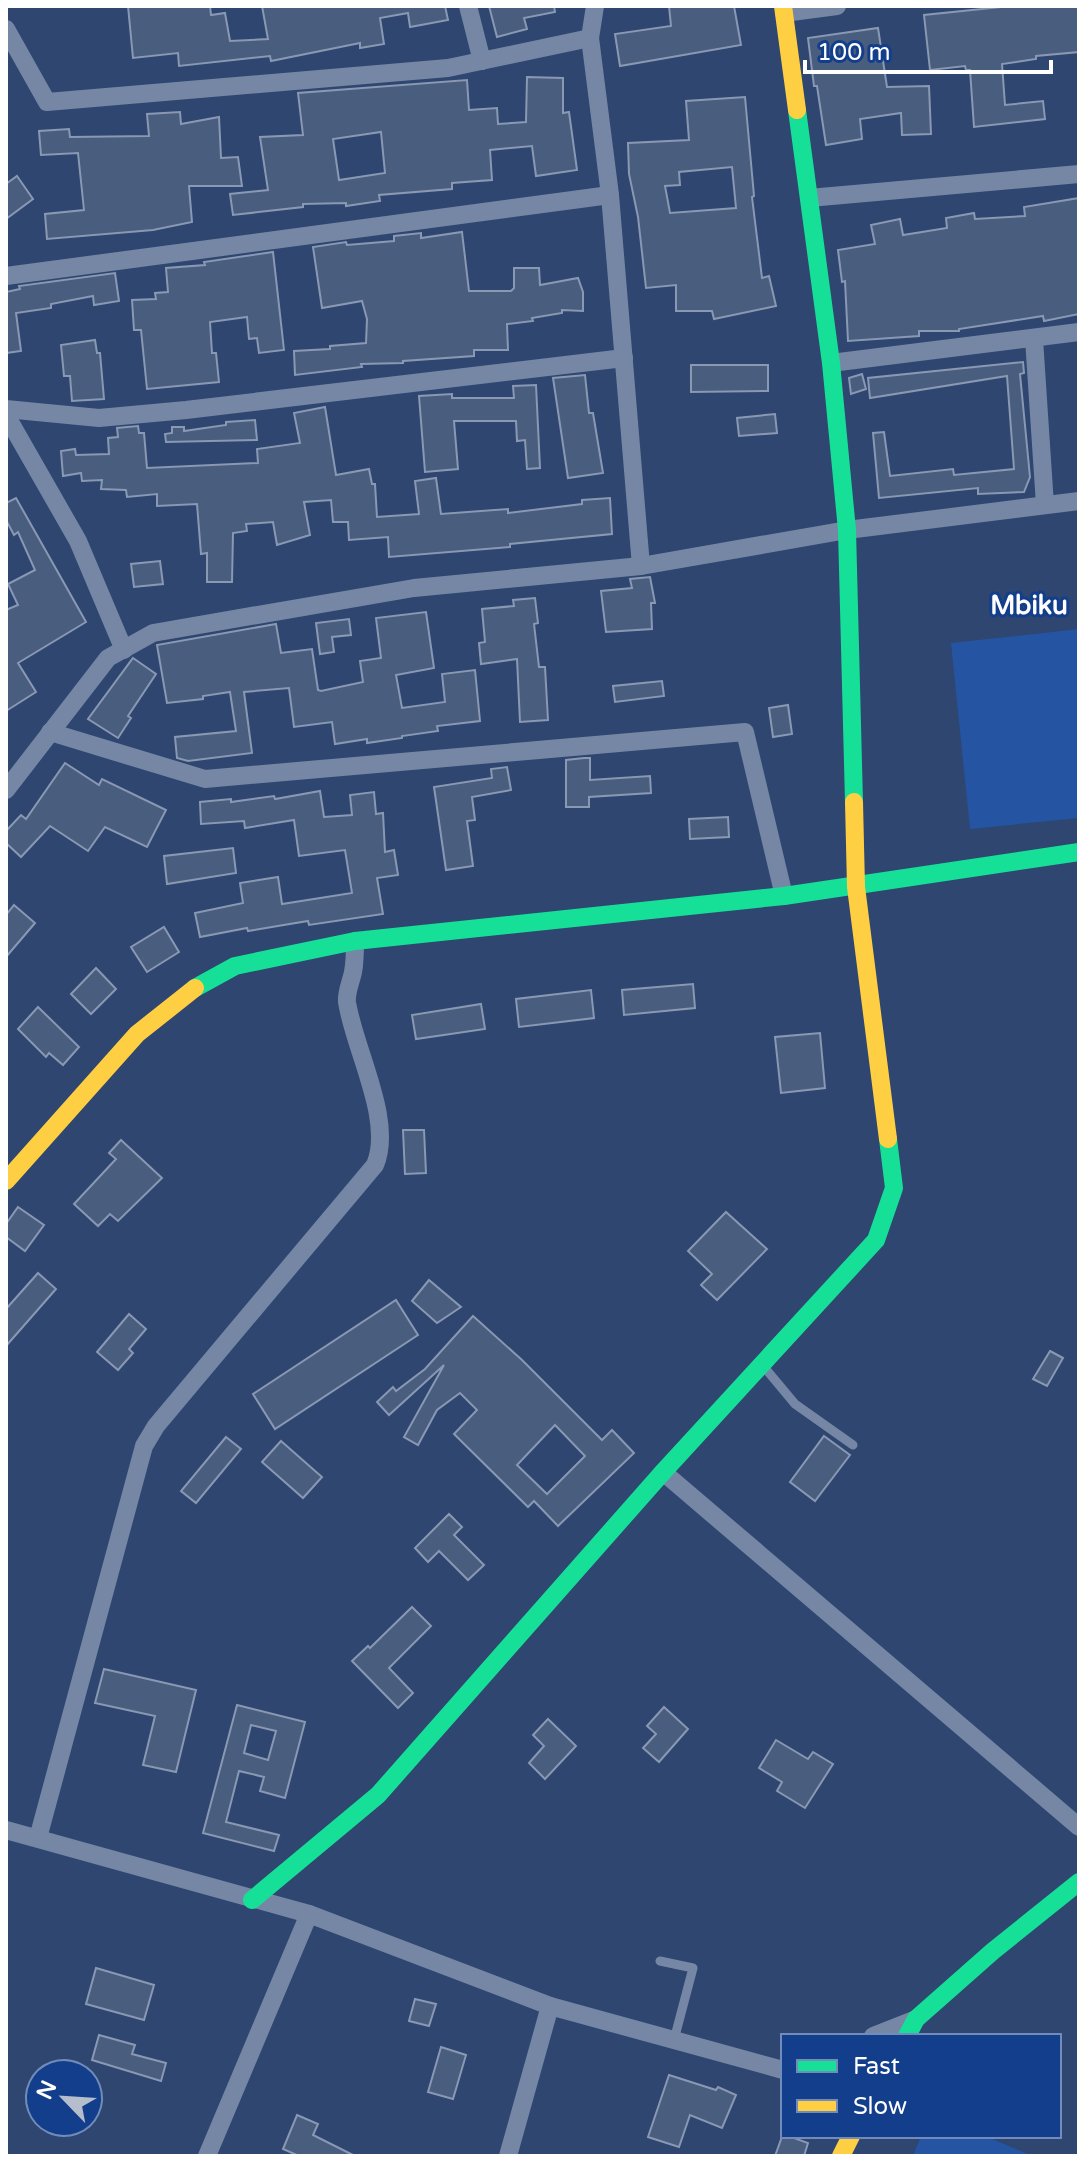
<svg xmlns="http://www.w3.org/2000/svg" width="1085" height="2162" viewBox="0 0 1085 2162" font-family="'Varela Round',sans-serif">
<rect width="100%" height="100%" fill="#2e4670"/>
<g fill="#2554a3">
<path d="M1079,629V818L970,829L951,643Z"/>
<path d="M921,2136H985L1033,2156H913Z"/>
</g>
<g fill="#495d7e" stroke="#8998b3" stroke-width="2" fill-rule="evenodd">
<path d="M128,6H210L211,15L225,13L230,41L268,39L262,6H445L448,20L410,27L408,13L380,18L384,44L360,48V43L271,61L270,56L179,66L178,53L133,58Z"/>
<path d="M489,6H554L555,12L524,18L527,29L497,37Z"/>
<path d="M669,6H734L741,45L620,66L615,34L671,26Z"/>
<path d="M1011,6H1079V52L1036,56V59L1002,64L1005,105L1043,101L1045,119L974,127L970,70H966L965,66L930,70L924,15Z"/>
<path d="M878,28L887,87L929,86L931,134L902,135L901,113L860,119L862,139L826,145L817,86H814L808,38Z"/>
<path d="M527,77L563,78V113L569,112L577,170L536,176L532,146L490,150L492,180L452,183V189L379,195L380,201L346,206V203L303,204V207L233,215L230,194L268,190L260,137L303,135L298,93L467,80L469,110L497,108L498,124L526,122ZM381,132L385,173L339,180L333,139Z"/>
<path d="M745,97L754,196L752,197L762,278L769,276L776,306L714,319L712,311H676V285L646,288L638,217L629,174L628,143L689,140L686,101ZM732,167L736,208L670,213L665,186L680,185L679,172Z"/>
<path d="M180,112L181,124L219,117L221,158L238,157L242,186H189L192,222L153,230L47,239L45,214L84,210L78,153L41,155L39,131L69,129L70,137L149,136L147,114Z"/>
<path d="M17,176L33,199L6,219V184Z"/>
<path d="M1079,198V314L1044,321L1043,316L959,329V331H919V336L848,341L845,281L842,282L838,250L875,244L871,225L900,219L903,235L947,228L946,218L974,213L975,219L1025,216L1024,207Z"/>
<path d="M462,232L469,291H511L514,288V268H539L540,285L578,278L583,292V311L562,310V313L532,318L533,321L507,324L508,350H474V356L403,361V363L361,364L362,367L295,375L294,351L330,349V346L366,343L367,319L362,301L322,308L313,247L346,242L347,245L394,241V236L421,233V238Z"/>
<path d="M273,252L284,350L259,353L257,338L249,339L247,317L210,322L212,353H216L219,382L147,389L141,330H134L132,300L156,299L155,293L168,292L166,268L205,265L204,262Z"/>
<path d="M115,273L119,301L94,305L93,296L51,304V308L16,313L21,351L6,353V292L20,289L19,286Z"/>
<path d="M95,340L97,353H100L104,399L72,401L70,376H64L61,345Z"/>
<path d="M1023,362L1024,373L1020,374L1030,477L1024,492L978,494V488L879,498L873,433L884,432L890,476L953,469L954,475L1014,469L1007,376L870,398L868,378Z"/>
<path d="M691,365H768V391L691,392Z"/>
<path d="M862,374L866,389L851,394L849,378Z"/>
<path d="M585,375L589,413H593L603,473L568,478L553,378Z"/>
<path d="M536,385L540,468L527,469L525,440L517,441L516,421H454L458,469L425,472L419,396L452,394V398H514L513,386Z"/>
<path d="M325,407L336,475L369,469L372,484H375L377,517L419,514L415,481L436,478L441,514L508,509V513L582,504V500L610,498L612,534L510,544V547L389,557L388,537L349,540L348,522H333L331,500L304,502L310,535L277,545L273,522L246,524L247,531L233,533L232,582H207V553L201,554L197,504L157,506V494L127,497L126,490L101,489L102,480L82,481L81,473L63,476L61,451L75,449L76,455L109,454L108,438L118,437L117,428L138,426L139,433H144L147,468L258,463L257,449L300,443L294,413Z"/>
<path d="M775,414L777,433L739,436L737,418Z"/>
<path d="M255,420L257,440L166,442L165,434L172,433V427H184V431L226,425V422Z"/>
<path d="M16,498L86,622L18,663L36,692L6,711V610L18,605L8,584L35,570L18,532L14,535L6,520V503Z"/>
<path d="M160,561L163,584L134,587L131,564Z"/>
<path d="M650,577L655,603H651L652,629L606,632L601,591L632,588L630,579Z"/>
<path d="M535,598L538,623L534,624L539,667H545L548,720L520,722L517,659L481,664L479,643L485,642L482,609L514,606L513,600Z"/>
<path d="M426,612L434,668L396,675L402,708L445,702L442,674L475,670L480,721L437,726L438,731L402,736V738L367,743V739L335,744L332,722L294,727L289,688L244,692L252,753L188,761L177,758L175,737L236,731L230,692L203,696V699L167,703L157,645L276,624L281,653L312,649L318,690L321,691L363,682L360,661L381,658L376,618Z"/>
<path d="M349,619L351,635L332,637L334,652L320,654L316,623Z"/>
<path d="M133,658L156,674L128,716L131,718L118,738L88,719Z"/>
<path d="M662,681L664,696L615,702L613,686Z"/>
<path d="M788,705L792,734L773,737L769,708Z"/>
<path d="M584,758H590V780L650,776L651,793L589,797V807H566V760Z"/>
<path d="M65,763L99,785L102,779L166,810L147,847L105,827L88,851L50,826L21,857L6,843V831L21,815L26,819Z"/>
<path d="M507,767L511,790L472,797L475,820L467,821L473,866L446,870L434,787L492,778L491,769Z"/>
<path d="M320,791L324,817L352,815L350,795L374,792L376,814L383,813L385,852L394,850L398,875L377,878L383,914L309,925L308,921L248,931L247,928L200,937L195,913L243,903L240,883L278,877L282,904L352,893L345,850L299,856L294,820L245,828L244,821L201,824L200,802L231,799V802L274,796L275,799Z"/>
<path d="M728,817L729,837L690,839L689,819Z"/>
<path d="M233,848L236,873L167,884L164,856Z"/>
<path d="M14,905L35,923L6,957V915Z"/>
<path d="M164,927L179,952L147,972L131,947Z"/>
<path d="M96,968L116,989L91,1014L71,994Z"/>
<path d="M693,984L695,1008L624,1015L622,990Z"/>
<path d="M591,990L594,1018L519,1027L516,999Z"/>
<path d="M481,1004L485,1029L416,1039L412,1015Z"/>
<path d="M38,1007L79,1047L63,1065L49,1053L46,1057L18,1029Z"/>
<path d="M820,1033L825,1088L781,1093L775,1037Z"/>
<path d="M403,1130H424L426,1173L405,1174Z"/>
<path d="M121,1140L162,1178L118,1221L110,1214L98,1226L74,1204L116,1159L109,1153Z"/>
<path d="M18,1207L44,1225L25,1251L6,1237V1224Z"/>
<path d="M726,1212L767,1249L717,1300L701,1285L712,1274L688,1251Z"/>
<path d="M38,1273L56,1289L6,1346V1309Z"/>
<path d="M429,1280L461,1307L437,1323L412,1301Z"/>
<path d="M396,1300L418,1335L275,1429L253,1394Z"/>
<path d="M129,1314L146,1329L129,1349L133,1353L118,1370L97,1352Z"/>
<path d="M473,1316L522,1360L602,1440L612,1430L634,1453L558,1526L534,1501L528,1507L454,1434L477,1410L460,1393L437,1410L418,1445L404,1437L444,1365L389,1415L377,1402L393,1387L396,1391L425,1369ZM555,1425L585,1456L547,1494L517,1465Z"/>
<path d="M1050,1351L1063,1358L1047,1386L1033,1379Z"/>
<path d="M824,1436L850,1455L815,1501L790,1482Z"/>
<path d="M226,1437L241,1449L196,1503L181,1491Z"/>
<path d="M281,1441L322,1477L303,1498L262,1462Z"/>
<path d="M449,1514L462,1527L454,1535L484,1565L468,1580L439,1551L428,1562L415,1548Z"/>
<path d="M412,1607L431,1626L389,1668L413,1693L398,1708L352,1661L368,1646L370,1648Z"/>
<path d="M104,1669L196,1690L176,1772L143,1765L155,1716L95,1703Z"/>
<path d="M237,1705L305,1722L285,1798L260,1791L264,1777L239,1771L226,1822L279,1835L274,1851L203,1833ZM251,1725L276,1731L268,1760L244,1753Z"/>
<path d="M664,1707L688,1729L659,1762L643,1748L656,1734L647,1726Z"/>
<path d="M548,1719L576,1746L545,1779L529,1763L544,1746L533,1735Z"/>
<path d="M776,1740L808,1759L813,1752L833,1764L805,1808L777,1791L782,1782L759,1768Z"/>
<path d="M96,1968L154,1985L144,2020L86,2004Z"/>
<path d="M415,1999L436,2004L429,2026L409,2021Z"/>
<path d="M99,2035L135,2045L132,2054L166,2063L161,2081L92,2060Z"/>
<path d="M441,2047L466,2055L453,2099L428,2092Z"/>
<path d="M669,2075L716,2090L718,2087L736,2095L722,2128L690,2115L679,2147L648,2137Z"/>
<path d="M297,2115L318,2124L313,2135L355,2156H299L283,2149Z"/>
<path d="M783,2134L808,2143L804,2156H775Z"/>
</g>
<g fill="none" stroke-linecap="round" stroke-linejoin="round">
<g stroke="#7587a5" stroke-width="9">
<path d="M764,1367L795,1404L853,1445"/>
<path d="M660,1961L693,1968L674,2040"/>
</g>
<g stroke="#7587a5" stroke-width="18">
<path d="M468,6L482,61"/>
<path d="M595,6L590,38L610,195L641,566"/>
<path d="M784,13L837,6"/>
<path d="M6,29L47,102L448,68L590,38"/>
<path d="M809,198L1079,174"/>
<path d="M6,276L610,195"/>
<path d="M1034,339L1045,505"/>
<path d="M831,363L1079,332"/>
<path d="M6,409L99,418L186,410L624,358"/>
<path d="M6,415L78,541L124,650"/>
<path d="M50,732L205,779L745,732L784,896"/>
<path d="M6,790L108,658L153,633L414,588L641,566L847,530L1079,501"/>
<path d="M663,1472L1079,1827"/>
<path d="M6,1830L309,1914L550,2006L783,2070"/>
<path d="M38,1838L144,1446L156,1426L375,1165C394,1120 354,1049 347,1002C346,992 351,982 353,972C355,962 355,951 355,941"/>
<path d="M873,2036L916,2019"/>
<path d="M207,2156L309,1914"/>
<path d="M508,2156L550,2006"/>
</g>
<g stroke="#16e098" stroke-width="18">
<path d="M797,110L831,363L847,530L854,802"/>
<path d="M195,988L235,966L355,941L784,896L1079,852"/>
<path d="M252,1900L378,1795L663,1472L876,1240L894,1188L888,1139"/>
<path d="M907,2036L916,2019L993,1951L1079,1882"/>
</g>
<g stroke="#ffcf43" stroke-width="18">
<path d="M783,6L797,110"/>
<path d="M854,802L856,887L888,1139"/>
<path d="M6,1181L137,1034L195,988"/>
<path d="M841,2156L851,2136"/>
</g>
</g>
<g text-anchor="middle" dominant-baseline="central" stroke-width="6" stroke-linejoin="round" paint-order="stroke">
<g font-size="26" font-weight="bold" fill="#fff" stroke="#123e8c">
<text x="1029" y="605">Mbiku</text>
</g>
</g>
<rect width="1085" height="2162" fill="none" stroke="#ffffff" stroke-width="16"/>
<rect x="781" y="2034" width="280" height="104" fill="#123e8c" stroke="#718bba" stroke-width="2"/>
<rect x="797" y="2060" width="40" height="12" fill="#16e098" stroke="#718bba" stroke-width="2"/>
<text x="853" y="2074" font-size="24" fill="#ffffff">Fast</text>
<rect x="797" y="2100" width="40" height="12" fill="#ffcf43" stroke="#718bba" stroke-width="2"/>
<text x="853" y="2114" font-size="24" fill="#ffffff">Slow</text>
<g transform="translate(64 2098) rotate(295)"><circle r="38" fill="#123e8c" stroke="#718bba" stroke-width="2"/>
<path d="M0-6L14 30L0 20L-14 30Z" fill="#b6becd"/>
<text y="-12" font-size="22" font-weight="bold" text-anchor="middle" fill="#ffffff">N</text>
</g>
<path d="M805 60v12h246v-12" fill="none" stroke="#ffffff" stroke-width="4"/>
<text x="817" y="60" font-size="24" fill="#ffffff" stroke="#123e8c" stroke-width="6" paint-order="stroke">100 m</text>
</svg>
